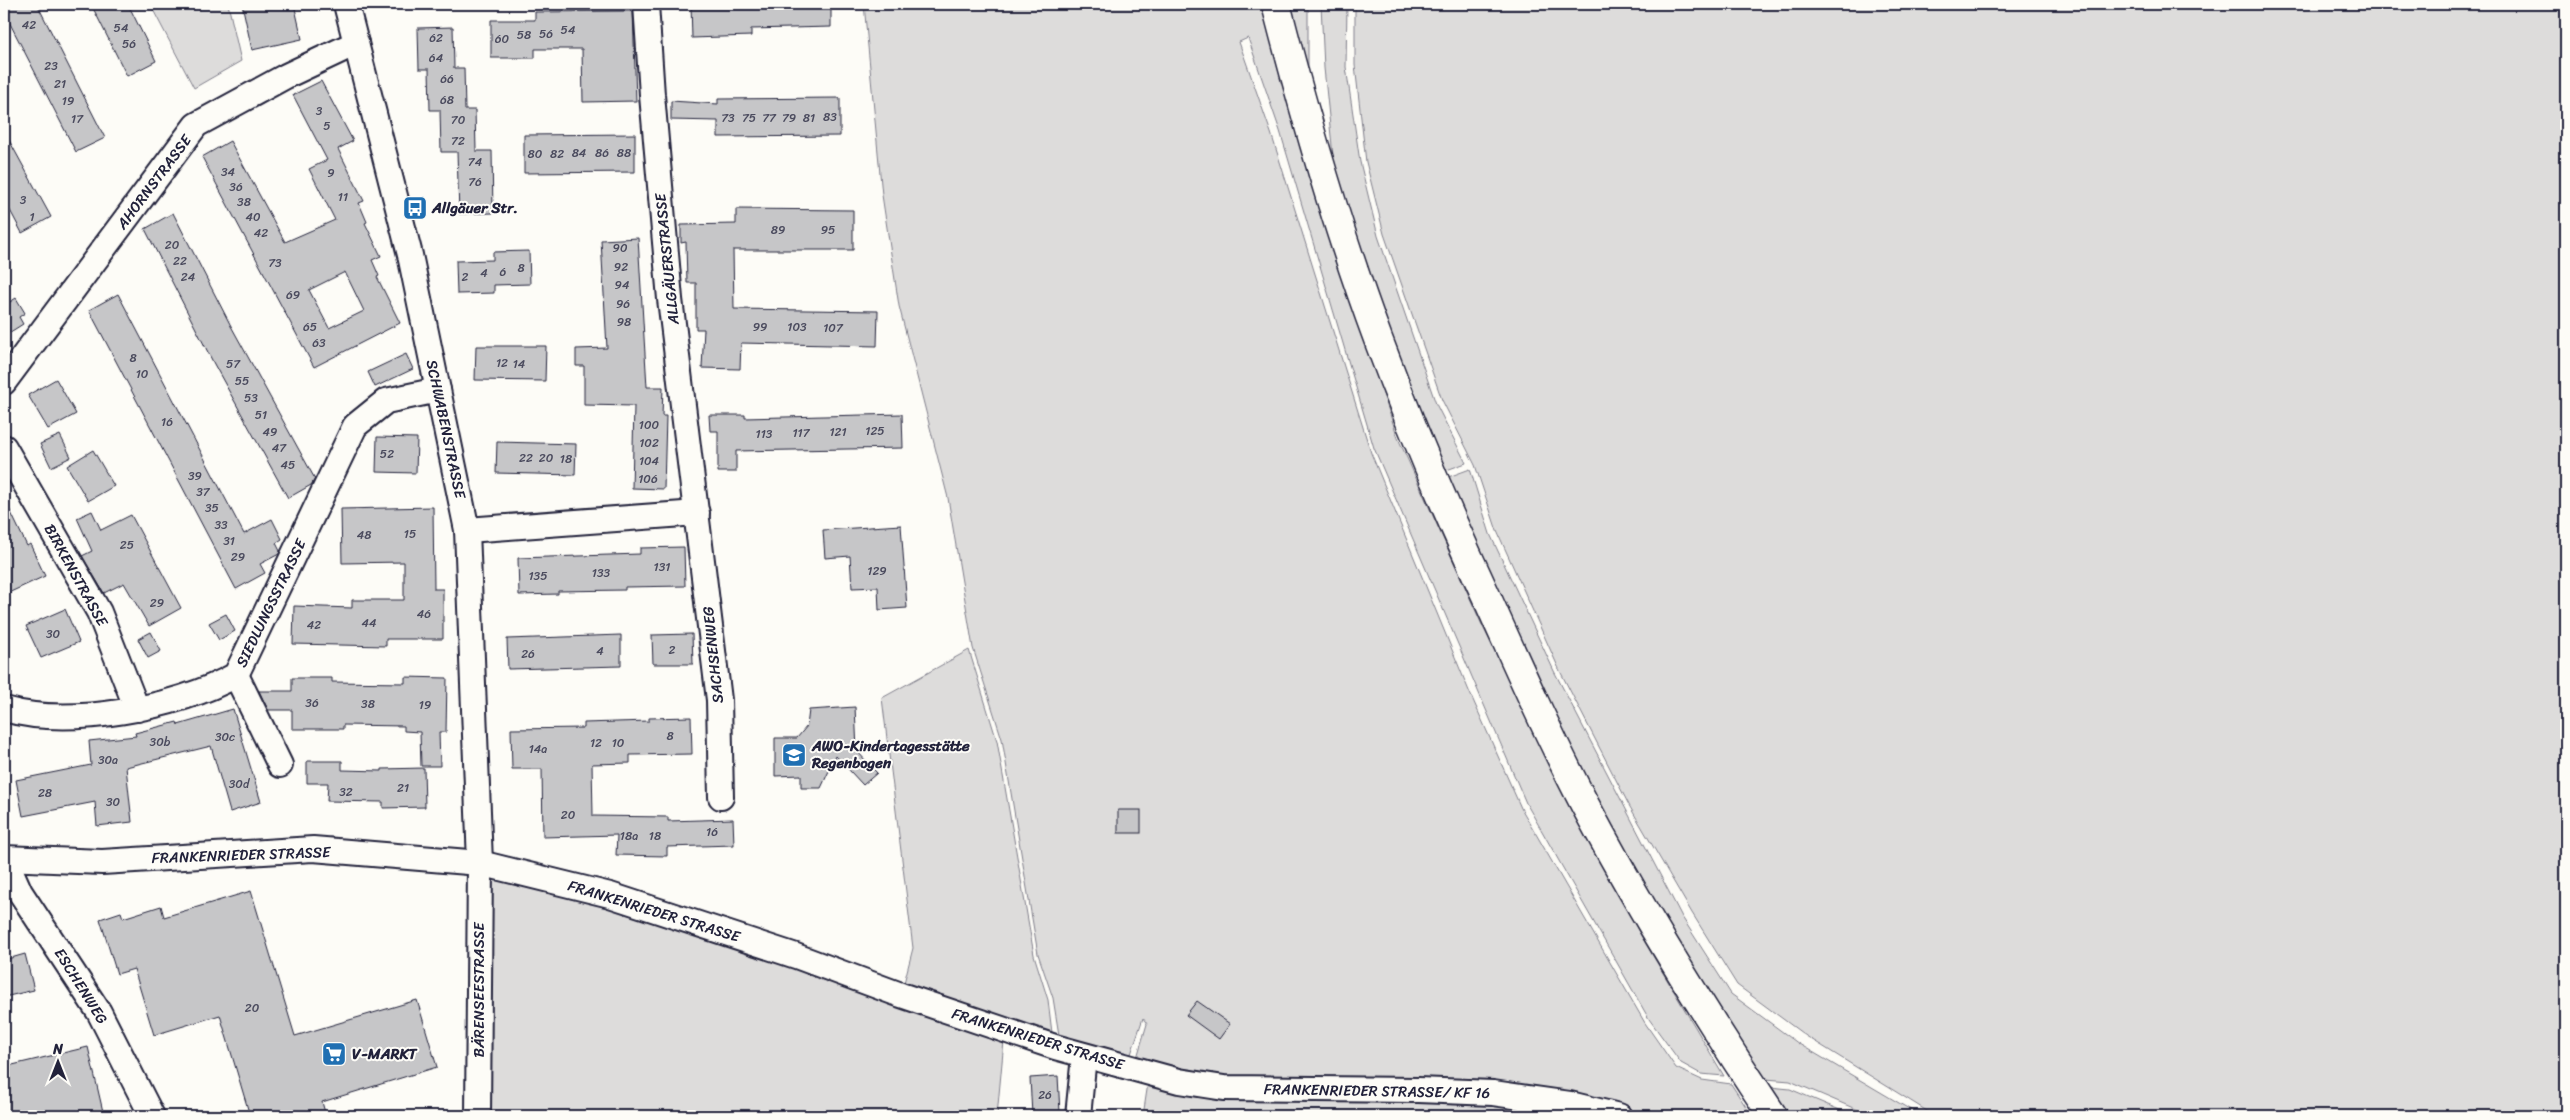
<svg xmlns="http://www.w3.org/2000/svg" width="2570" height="1120" viewBox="0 0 2570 1120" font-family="Sriracha,sans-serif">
<rect width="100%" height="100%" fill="#fdfcf7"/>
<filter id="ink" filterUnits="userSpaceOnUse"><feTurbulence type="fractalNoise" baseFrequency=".02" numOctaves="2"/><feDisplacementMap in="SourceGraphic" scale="10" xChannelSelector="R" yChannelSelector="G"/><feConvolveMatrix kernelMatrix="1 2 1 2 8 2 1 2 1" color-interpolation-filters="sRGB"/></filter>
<g filter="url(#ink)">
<g fill="#dddcdb" stroke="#807f8b">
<path d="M150,4H228L241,61L194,88Z"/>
<path d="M864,4H1265L1365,341L1398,438L1482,625L1574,809L1640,934L1724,1076L1701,1074L1681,1063L1649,1019L1526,803L1374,448L1280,131L1248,38L1239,42L1271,133L1371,453L1469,691L1521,808L1645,1023L1676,1068L1702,1080L1731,1084L1752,1116H1652L1573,1094L1225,1081L1136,1061L1147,1024L1143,1018L1129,1060L1059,1035L1053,998L1038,954L1002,739L973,648L948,498L899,306L882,195Z"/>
<path d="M1286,4H1308V85Z"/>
<path d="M1321,4H1347L1346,67L1360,162L1378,236L1436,404L1466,463L1441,472L1387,334L1335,175L1324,68Z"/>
<path d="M1355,4H2566V1116H1935L1806,1036L1737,985L1692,913L1630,807L1559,669L1497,531L1475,465L1442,400L1384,234L1366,162L1355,65Z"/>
<path d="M1470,469L1490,534L1554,671L1682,917L1731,994L1799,1044L1921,1116H1872L1790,1081L1766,1079C1631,895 1538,684 1443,479Z"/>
<path d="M969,650L997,741L1034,955L1048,1000L1052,1033L904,983L913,948L882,698Z"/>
<path d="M483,872L608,904L1004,1041L997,1116H485Z"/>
<path d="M1148,1083L1492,1100L1592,1116H1143Z"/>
<path d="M1770,1087L1790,1089L1854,1116H1791Z"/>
</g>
<g fill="#c6c6c8" stroke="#22223b" fill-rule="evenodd">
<path d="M4,4H37L105,138L76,152L4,12Z"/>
<path d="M91,4H128L156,61L127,76Z"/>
<path d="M242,4H294L302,39L252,50Z"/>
<path d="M691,4H831V27L751,29V36L692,38Z"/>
<path d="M633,11L636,101L583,102L582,49H535V58H491V20H535V12Z"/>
<path d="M453,27L454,68H464L465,110H475L476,151H492L493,213L459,214L457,152H441L440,110H430L429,69H419L418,28Z"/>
<path d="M321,81L353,141L338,149L364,201L359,203L367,222L365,223L381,256L372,260L379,276L377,277L400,323L314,367L202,157L230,141L285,242L335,220L309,169L327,160L293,95ZM345,272L364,311L329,328L309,290Z"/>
<path d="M840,98V136L718,137V121L671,120V101L718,104V99Z"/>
<path d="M4,131L51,217L22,233L4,199Z"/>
<path d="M635,134V172L524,173V135Z"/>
<path d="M736,209L853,210V250H733L734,309L878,311L877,346L741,343L740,369L702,368L704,329H696V283H687L686,242L681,243V225L736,224Z"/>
<path d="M173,213L231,326L315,479L311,485L288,498L214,364L145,229Z"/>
<path d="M638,238L647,387H663L662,416H666L664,489L632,488L634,406L584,405V366H576V349L607,348L601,240Z"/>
<path d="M529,251L530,284L494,285V293L457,294L456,261L493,260V252Z"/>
<path d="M4,292L10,302L16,298L25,313L19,317L23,324L4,336Z"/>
<path d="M118,294L244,534L272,519L282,539L276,543L280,551L279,554L260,564L265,573L236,589L89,310Z"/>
<path d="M476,346H546L545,381L475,380Z"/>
<path d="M406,354L413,369L375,387L368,372Z"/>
<path d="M56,379L76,414L48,429L28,395Z"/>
<path d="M902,414L903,448L736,451V472H718V431H710L709,415H745V418Z"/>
<path d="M60,435L71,457L51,467L40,444Z"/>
<path d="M377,437L417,438L416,473L376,472Z"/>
<path d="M497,442L576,444L575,475L496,473Z"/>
<path d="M93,450L114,486L88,501L67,466Z"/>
<path d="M4,498L27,546L30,544L45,576L4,595Z"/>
<path d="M433,507L434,589H443V639H386V646L293,644L294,606L352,608V600H404V562L342,563L341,509Z"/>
<path d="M92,511L101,530L131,515L181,608L149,626L124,583L104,593L82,556L92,551L77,518Z"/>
<path d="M901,525L907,608L879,610L878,587L852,588L850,556L825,558L823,530Z"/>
<path d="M684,547L685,586L625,587V590L558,591V594L519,595L518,558L640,554V548Z"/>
<path d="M65,609L79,642L41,658L26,626Z"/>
<path d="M226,614L235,631L219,640L209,623Z"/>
<path d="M151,632L161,651L148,658L138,639Z"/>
<path d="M692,634L693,664H653L652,635Z"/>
<path d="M621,635V666L508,669L507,639Z"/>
<path d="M405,677L447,678L446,732H439L440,766H421L420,732L404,731V726L343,725V729H292V710H268L259,691H292V678H332V682L405,683Z"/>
<path d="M855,707L857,751L877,773L863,785L836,756L821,788H801V775L775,776V738H797L807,726L809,710Z"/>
<path d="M233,709L261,802L230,812L211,746L126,767L132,822L97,826L95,802L23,816L16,780L91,765L89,741L136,736L135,733L177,722L178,725Z"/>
<path d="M691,717L692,754L630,755V763L592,764L593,816L668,817V821L733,819L734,845L667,847V856L616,855L617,835L543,837L542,769H512L511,729L584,728V723L649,721V718Z"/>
<path d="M307,761H342V770L382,771V769L424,768L425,807L383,808V802L327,801L328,783H307Z"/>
<rect x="1118" y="810" width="23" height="23"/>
<path d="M251,891L295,1036L417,1000L437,1067L322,1102L326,1116H250L220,1015L154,1035L134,969L117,974L100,919L121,912L123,918L161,906L164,917Z"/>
<path d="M25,954L34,990L4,997V960Z"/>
<path d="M1197,1001L1230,1024L1219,1039L1186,1015Z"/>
<path d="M88,1047L104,1116H4V1067Z"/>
<path d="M1058,1076L1060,1113L1032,1115L1030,1078Z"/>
</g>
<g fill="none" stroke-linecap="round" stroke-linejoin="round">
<defs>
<g id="minor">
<path d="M346,4L410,255L467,530L480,863L478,1116"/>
<path d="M646,4L652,95L670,299L719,700L721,797"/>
<path d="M4,382L196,125L286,76L356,43"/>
<path d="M4,447L99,612L137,709"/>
<path d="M467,530L697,513"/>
<path d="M236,675L280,765"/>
<path d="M4,709C70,728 176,708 236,675L355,426L386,401L438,390"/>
<path d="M4,858L102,862L313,849L480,863L610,895L796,956L901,995L1055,1047L1179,1081L1224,1088L1418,1090L1493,1093L1570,1104L1619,1116"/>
<path d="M5,858L20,892L99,1012L152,1116"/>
<path d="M1078,1116L1084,1056"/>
</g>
<path id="major" d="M1276,4C1305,117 1337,229 1378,339C1411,428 1448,514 1488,600C1519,669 1550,738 1585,805C1642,912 1706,1016 1773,1116"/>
</defs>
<use href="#minor" stroke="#22223b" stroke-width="28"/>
<use href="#major" stroke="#22223b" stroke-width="31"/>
<use href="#minor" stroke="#fdfcf7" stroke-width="24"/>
<use href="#major" stroke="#fdfcf7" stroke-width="28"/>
</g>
</g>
<defs>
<symbol id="bus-square" viewBox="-11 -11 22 22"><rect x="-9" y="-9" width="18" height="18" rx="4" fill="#1f6fb2" stroke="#fdfcf7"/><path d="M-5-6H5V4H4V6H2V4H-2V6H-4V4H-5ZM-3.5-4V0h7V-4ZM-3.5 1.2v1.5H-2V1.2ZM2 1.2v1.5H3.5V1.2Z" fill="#fff"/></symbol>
<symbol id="school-square" viewBox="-11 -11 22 22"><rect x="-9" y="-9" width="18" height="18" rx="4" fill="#1f6fb2" stroke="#fdfcf7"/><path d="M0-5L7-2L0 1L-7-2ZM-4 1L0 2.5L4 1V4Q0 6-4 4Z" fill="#fff"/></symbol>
<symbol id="supermarket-square" viewBox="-11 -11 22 22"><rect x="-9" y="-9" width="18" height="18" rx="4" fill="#1f6fb2" stroke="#fdfcf7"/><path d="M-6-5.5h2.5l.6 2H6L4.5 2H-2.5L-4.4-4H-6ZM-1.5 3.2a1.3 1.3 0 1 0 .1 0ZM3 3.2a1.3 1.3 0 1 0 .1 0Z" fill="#fff"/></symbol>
</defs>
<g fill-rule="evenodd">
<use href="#bus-square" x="401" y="194" width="28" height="28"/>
<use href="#school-square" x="780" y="741" width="28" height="28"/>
<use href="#supermarket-square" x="320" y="1040" width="28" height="28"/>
</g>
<g text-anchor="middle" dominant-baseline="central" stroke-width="4" stroke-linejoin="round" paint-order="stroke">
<g font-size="12" fill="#4b4b5e">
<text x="29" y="25">42</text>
<text x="121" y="28">54</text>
<text x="568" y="30">54</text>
<text x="546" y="34">56</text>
<text x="524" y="35">58</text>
<text x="436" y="38">62</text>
<text x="502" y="39">60</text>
<text x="129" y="44">56</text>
<text x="436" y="58">64</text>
<text x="51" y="66">23</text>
<text x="447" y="79">66</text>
<text x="60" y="84">21</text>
<text x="447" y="100">68</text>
<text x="68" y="101">19</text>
<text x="319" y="111">3</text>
<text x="830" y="117">83</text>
<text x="728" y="118">73</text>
<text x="749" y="118">75</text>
<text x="769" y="118">77</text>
<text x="789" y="118">79</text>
<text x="809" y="118">81</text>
<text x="77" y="119">17</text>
<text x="458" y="120">70</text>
<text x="327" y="126">5</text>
<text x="458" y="141">72</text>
<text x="579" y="153">84</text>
<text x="602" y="153">86</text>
<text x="624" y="153">88</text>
<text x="535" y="154">80</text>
<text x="557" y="154">82</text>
<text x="475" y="162">74</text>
<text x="228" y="172">34</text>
<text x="331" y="173">9</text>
<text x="475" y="182">76</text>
<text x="236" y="187">36</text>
<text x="343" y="197">11</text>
<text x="23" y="200">3</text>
<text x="244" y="202">38</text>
<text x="32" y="217">1</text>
<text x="253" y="217">40</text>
<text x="778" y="230">89</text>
<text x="828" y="230">95</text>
<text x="261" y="233">42</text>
<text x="172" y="245">20</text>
<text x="620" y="248">90</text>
<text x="180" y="261">22</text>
<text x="275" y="263">73</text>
<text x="621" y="267">92</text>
<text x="521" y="268">8</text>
<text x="503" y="272">6</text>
<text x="484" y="273">4</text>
<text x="188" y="277">24</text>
<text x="465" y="277">2</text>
<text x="622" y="285">94</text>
<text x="293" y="295">69</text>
<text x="623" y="304">96</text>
<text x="624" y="322">98</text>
<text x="310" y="327">65</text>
<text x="760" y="327">99</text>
<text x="797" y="327">103</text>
<text x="833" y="328">107</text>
<text x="319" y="343">63</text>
<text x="133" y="358">8</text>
<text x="502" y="363">12</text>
<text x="233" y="364">57</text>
<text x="519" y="364">14</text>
<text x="142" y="374">10</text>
<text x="242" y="381">55</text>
<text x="251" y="398">53</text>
<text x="261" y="415">51</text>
<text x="167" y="422">16</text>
<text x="649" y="425">100</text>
<text x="875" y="431">125</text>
<text x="270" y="432">49</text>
<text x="838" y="432">121</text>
<text x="801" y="433">117</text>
<text x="764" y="434">113</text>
<text x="649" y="443">102</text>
<text x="279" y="448">47</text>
<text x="387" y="454">52</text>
<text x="526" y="458">22</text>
<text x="546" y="458">20</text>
<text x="566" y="459">18</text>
<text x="649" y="461">104</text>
<text x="288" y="465">45</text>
<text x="195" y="476">39</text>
<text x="648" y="479">106</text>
<text x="203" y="492">37</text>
<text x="212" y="508">35</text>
<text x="221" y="525">33</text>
<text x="410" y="534">15</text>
<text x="364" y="535">48</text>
<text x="229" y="541">31</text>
<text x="127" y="545">25</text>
<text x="238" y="557">29</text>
<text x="662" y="567">131</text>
<text x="877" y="571">129</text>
<text x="601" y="573">133</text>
<text x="538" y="576">135</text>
<text x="157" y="603">29</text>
<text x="424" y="614">46</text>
<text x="369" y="623">44</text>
<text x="314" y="625">42</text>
<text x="53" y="634">30</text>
<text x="672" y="650">2</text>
<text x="600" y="651">4</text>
<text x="528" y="654">26</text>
<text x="312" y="703">36</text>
<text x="368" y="704">38</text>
<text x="425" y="705">19</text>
<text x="670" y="736">8</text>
<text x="225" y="737">30c</text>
<text x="160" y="742">30b</text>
<text x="596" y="743">12</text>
<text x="618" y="743">10</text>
<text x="538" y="749">14a</text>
<text x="108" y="760">30a</text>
<text x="239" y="784">30d</text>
<text x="403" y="788">21</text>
<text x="346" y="792">32</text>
<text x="45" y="793">28</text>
<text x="113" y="802">30</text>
<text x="568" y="815">20</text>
<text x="712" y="832">16</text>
<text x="629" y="836">18a</text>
<text x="655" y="836">18</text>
<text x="252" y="1008">20</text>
<text x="1045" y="1095">26</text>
</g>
<g font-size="15" fill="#22223b" stroke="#fdfcf7">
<text transform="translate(154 182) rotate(-53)">AHORNSTRASSE</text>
<text transform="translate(667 259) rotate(-96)">ALLGÄUERSTRASSE</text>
<text transform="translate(446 429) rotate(78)">SCHWABENSTRASSE</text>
<text transform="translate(76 575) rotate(61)">BIRKENSTRASSE</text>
<text transform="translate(271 603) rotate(-64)">SIEDLUNGSSTRASSE</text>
<text transform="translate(713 655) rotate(-96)">SACHSENWEG</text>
<text transform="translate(241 855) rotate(-2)">FRANKENRIEDER STRASSE</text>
<text transform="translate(654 911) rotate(17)">FRANKENRIEDER STRASSE</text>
<text transform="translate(81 986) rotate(58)">ESCHENWEG</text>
<text transform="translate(479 990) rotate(-90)">BÄRENSEESTRASSE</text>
<text transform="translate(1038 1039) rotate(17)">FRANKENRIEDER STRASSE</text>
<text transform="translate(1377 1091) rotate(1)">FRANKENRIEDER STRASSE/ KF 16</text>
</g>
<g font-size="15" font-weight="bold" fill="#22223b" stroke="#fdfcf7" text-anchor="start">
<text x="432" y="208">Allgäuer Str.</text>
<text x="812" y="746">AWO-Kindertagesstätte<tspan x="812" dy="17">Regenbogen</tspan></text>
<text x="352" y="1054">V-MARKT</text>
</g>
</g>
<rect width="2570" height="1120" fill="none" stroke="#fdfcf7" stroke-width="20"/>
<rect x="10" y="10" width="2550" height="1100" fill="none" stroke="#22223b" stroke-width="2" filter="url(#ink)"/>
<g transform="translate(58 1062)" stroke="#fdfcf7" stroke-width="4" paint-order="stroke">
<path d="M0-4L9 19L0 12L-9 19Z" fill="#22223b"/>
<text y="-8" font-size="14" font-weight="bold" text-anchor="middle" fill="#22223b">N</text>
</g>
</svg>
